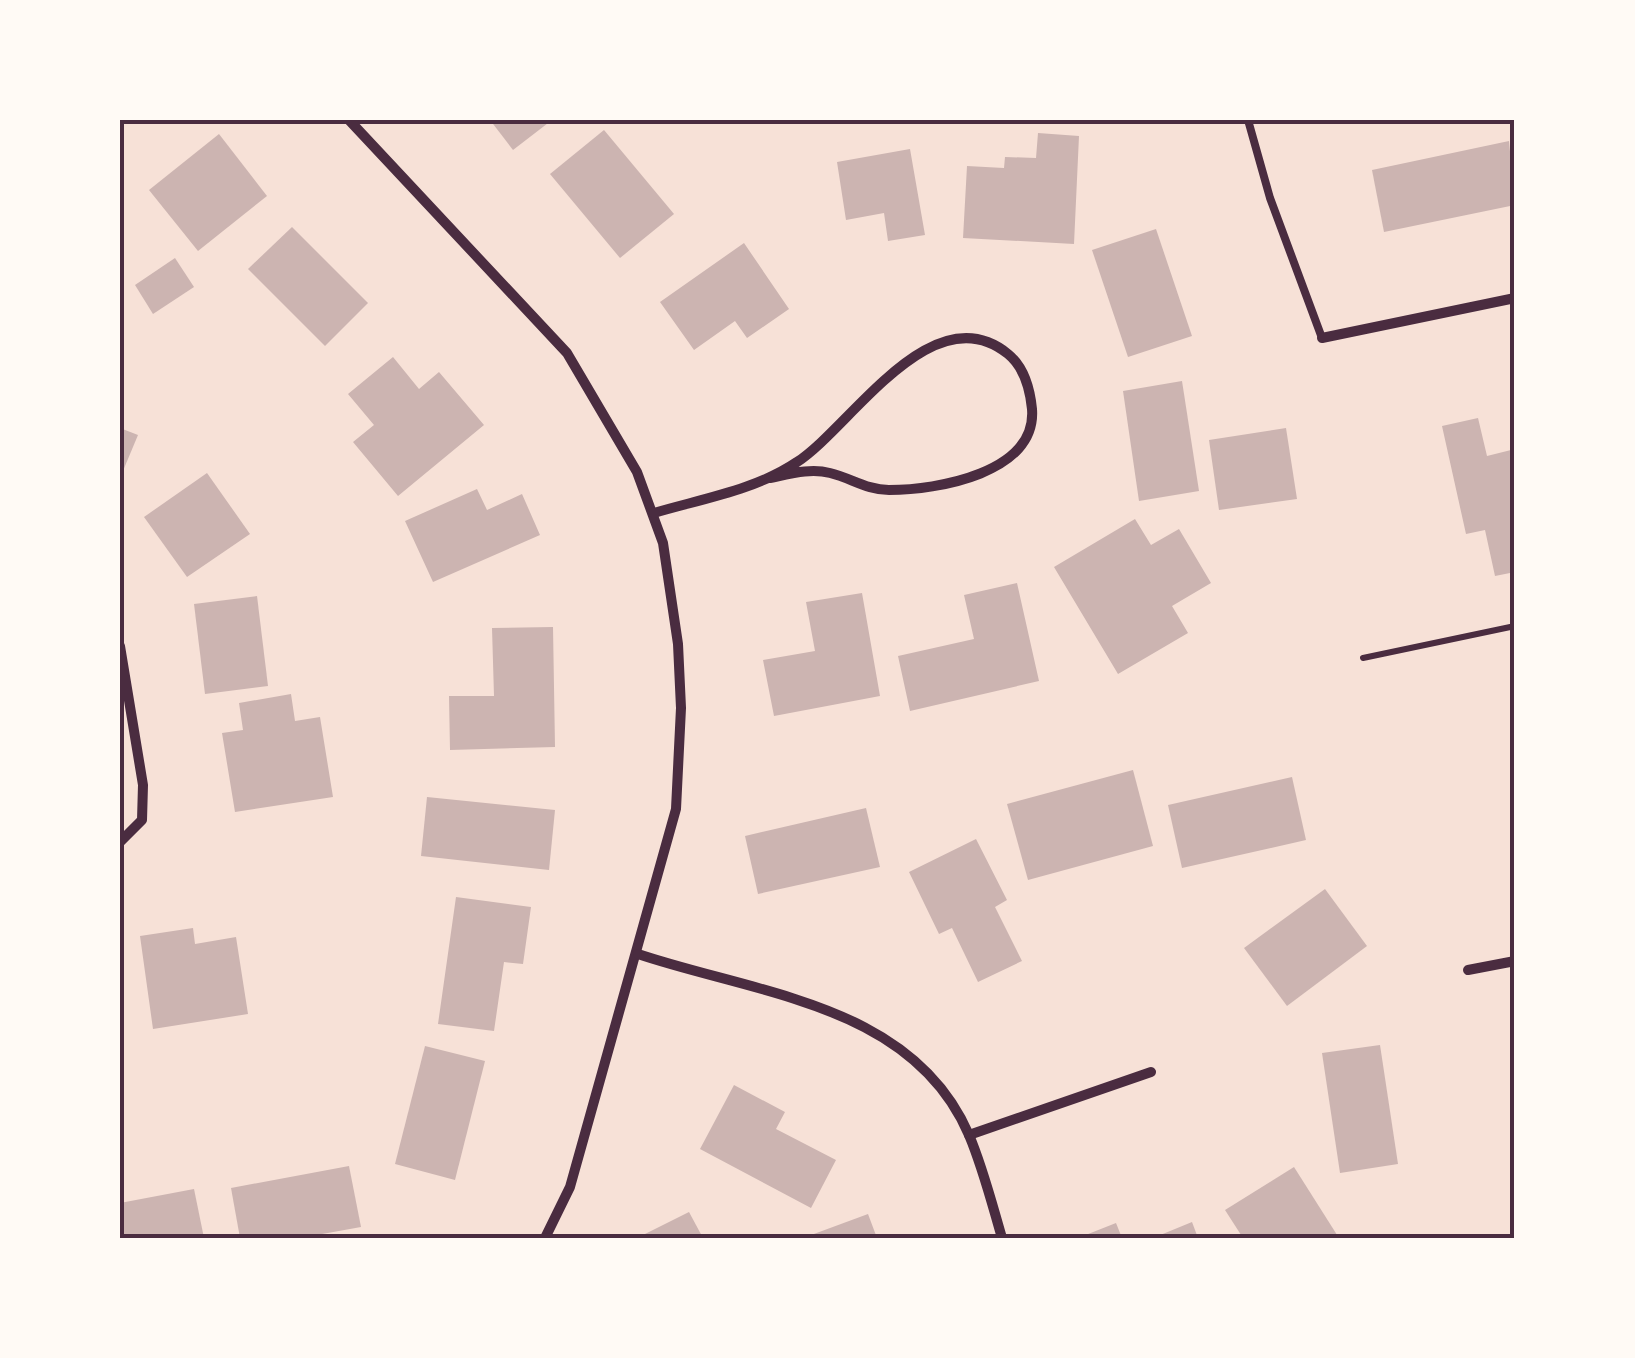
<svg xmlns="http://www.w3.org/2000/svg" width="1635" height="1358" viewBox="0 0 1635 1358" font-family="Arial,sans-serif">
<rect width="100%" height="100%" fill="#f7e1d7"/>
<g fill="#ccb4b1">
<path d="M490,120H552L513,150Z"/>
<path d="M604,130L674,214L620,258L550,174Z"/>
<path d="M1038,133L1079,136L1074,244L963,238L967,166L1004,168L1005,157L1036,158Z"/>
<path d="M219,134L267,196L198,251L149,190Z"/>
<path d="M1509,141L1515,205L1384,232L1372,170Z"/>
<path d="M910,149L925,235L888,241L884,213L846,220L837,162Z"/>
<path d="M292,227L368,303L325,346L248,269Z"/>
<path d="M1156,229L1192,336L1128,357L1092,250Z"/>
<path d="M744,243L789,309L747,338L735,321L694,350L660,302Z"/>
<path d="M175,258L194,287L153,314L135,285Z"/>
<path d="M393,357L419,389L439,372L484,425L398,496L353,442L374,425L348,394Z"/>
<path d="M1182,381L1199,491L1139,501L1123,391Z"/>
<path d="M1478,418L1487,456L1515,449V572L1495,576L1485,530L1466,534L1442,426Z"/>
<path d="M120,428L138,435L120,478Z"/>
<path d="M1286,428L1297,499L1219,510L1209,440Z"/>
<path d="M207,473L250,534L187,577L144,517Z"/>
<path d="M477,489L487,510L522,494L540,535L433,582L405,521Z"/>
<path d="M1135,519L1151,545L1179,529L1211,583L1172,606L1188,633L1118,674L1054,567Z"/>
<path d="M1017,583L1039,681L910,711L898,656L974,639L964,595Z"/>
<path d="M862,593L880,696L774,716L763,660L815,651L806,602Z"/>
<path d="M257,596L268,686L205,694L194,604Z"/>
<path d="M553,627L555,747L450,750L449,696H494L492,628Z"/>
<path d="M291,694L295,721L320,717L333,797L235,812L222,733L243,730L239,703Z"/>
<path d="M1133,770L1153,846L1028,880L1007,804Z"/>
<path d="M1292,777L1306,840L1182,868L1168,805Z"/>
<path d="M427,797L555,810L549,870L421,856Z"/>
<path d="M866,808L880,867L758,894L745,836Z"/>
<path d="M976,839L1007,900L995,907L1022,961L978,982L952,928L939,934L909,872Z"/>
<path d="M1325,889L1367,946L1287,1006L1244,948Z"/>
<path d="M456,897L531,907L523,964L504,962L494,1031L438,1024Z"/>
<path d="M193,928L195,944L236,937L248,1014L153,1029L140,936Z"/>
<path d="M1380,1045L1398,1164L1340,1173L1322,1053Z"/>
<path d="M425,1046L485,1061L455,1180L395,1164Z"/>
<path d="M734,1085L785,1112L776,1129L836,1160L811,1208L700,1149Z"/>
<path d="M349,1166L361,1227L300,1238H240L231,1188Z"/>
<path d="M1294,1167L1339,1238H1243L1225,1210Z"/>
<path d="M194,1189L204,1238H120V1203Z"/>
<path d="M689,1212L703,1238H637Z"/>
<path d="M868,1214L877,1238H803Z"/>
<path d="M1192,1222L1198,1238H1153Z"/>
<path d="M1116,1223L1122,1238H1078Z"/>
</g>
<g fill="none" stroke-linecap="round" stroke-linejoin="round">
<path stroke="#4a2c40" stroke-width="6" d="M1363,658L1515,626"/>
<path stroke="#4a2c40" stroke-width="8" d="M1248,120L1270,198L1322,338"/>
<g stroke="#4a2c40" stroke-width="10">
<path d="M349,120L567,353L637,472L663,543L678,644L681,708L676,809L570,1187L545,1238"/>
<path d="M1322,338L1515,298"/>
<path d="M654,513C701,499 756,490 797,462C850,428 932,292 1008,354C1024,367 1030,389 1032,409C1037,473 937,490 889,490C867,490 851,478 830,473C810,468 790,474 770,478"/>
<path d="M120,646L143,785L142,820L120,842"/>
<path d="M638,954C757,994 913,1004 969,1135C983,1168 992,1204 1002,1238"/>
<path d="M1468,970L1515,961"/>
<path d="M969,1135L1151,1072"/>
</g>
</g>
<rect width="1635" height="1358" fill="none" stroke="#fffaf5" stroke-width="245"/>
<rect x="122" y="122" width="1390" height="1114" fill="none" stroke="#4a2c40" stroke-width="4"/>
</svg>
